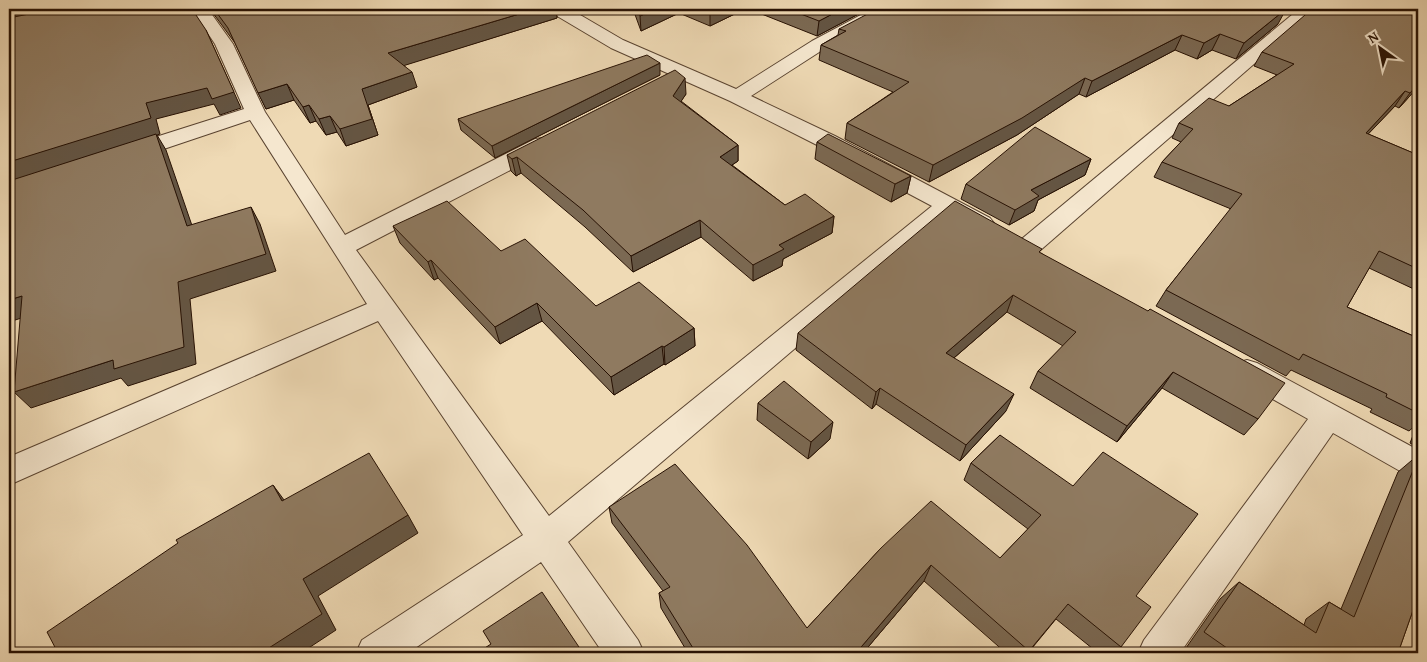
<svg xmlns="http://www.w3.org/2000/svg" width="1427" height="662" viewBox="0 0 1427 662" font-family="'Gentium Book Plus',serif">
<rect width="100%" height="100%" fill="#efdab5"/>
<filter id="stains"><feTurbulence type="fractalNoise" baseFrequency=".004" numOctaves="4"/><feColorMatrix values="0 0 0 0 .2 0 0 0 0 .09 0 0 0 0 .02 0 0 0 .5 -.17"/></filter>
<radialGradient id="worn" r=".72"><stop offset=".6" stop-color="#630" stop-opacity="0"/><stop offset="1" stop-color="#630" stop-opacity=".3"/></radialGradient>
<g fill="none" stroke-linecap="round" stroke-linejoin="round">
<defs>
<g id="minor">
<path d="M192,9H208L233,44L265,112L345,235L535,139L543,138L551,139L554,144L551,149L356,250L549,516L932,206L819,146L730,101L611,48L552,13L550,9H570L623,40L736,89L812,41L872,9H892L890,13L824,49L751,96L835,136L990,218L994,223L990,228L982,231L974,228L950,216L568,542L638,640L644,653H603L541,562L408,653H356L362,640L523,535L378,321L9,485V457L367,304L250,120L134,159L126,161L118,159L115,154L118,149L244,109L215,44Z"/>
<path d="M1299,9H1317L1036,254L1027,256L1018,254L1015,248L1018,242Z"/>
<path d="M1247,360L1257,363L1418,450V478L1407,475L1333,433L1180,653H1138L1144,640L1308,419L1237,379L1233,371L1237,363Z"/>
</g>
</defs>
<use href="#minor" stroke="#594330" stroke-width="2"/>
<use href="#minor" fill="#f5e7cf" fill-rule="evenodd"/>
</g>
<g fill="#7b6953" stroke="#271103">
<path d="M210,9H556L557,18L404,65L417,87L368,105L378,135L346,146L337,132L326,135L316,121L310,123L294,100L266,109L235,43Z"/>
<path d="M633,9H745L710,26L679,13L641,31Z"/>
<path d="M749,9H868L817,36Z"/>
<path d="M1418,9V87L1399,108L1395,106L1368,134L1418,155V291L1369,268L1347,307L1418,338V423L1409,431L1370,412L1372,409L1291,370L1286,376L1156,306L1166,290L1231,209L1154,177L1162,162L1181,142L1172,138L1179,123L1229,106L1277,75L1254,66L1262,52Z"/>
<path d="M1278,24L1236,59L1212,50L1197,59L1175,50L1086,97L1079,94L1017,135L929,182L845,139L847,123L893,92L819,60L821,45L838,35L839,29Z"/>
<path d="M660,75L495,158L461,130L458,119Z"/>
<path d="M686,94L681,101L738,145V161L732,165L785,205L834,216L832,233L783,259L782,266L753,281L701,237L633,272L585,227L521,173L516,176L511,171L507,155Z"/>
<path d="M817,142L911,176L907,193L891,202L815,159Z"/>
<path d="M1091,159L1085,175L1038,200L1034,211L1009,225L961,199L966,184Z"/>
<path d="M393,226L501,251L596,306L694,328L695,346L665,365L664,364L614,395L542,321L500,344L438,278L434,280L400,243Z"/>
<path d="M1041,253L1258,419L1244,435L1162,388L1117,442L1030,388L1038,371L1063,346L1007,312L954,358L1006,411L960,461L876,404L872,409L796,350L798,333Z"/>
<path d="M758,403L830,439L808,459L757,420Z"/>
<path d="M1418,423V448L1410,443Z"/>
<path d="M1000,435L1136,596L1121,647L1115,653H1098L1056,619L1028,653H1006L924,581L863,653H688L661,608L659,593L663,591L612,523L609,507L807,628L881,548L1000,558L1028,529L964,480L971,463Z"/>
<path d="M1418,455V596L1398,653H1193L1186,648L1220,599L1239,582L1304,625L1306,619L1329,602L1341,609L1398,472Z"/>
</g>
<g fill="#645543" stroke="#271103">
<path d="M9,9H69L9,22Z"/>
<path d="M536,9H556L557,18L393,69L388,53Z"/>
<path d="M578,9H587L578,12Z"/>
<path d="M655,9H679V13L641,31L640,16Z"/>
<path d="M715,9H745L710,26V11Z"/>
<path d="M842,9H868L817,36L819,21Z"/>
<path d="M1286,9L1278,24L1236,59L1244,43Z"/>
<path d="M206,30L241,108L220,115L214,104L156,119L160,134L157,135L166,150L198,243L9,187V162L146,103Z"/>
<path d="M1220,34L1212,50L1197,59L1204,43Z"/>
<path d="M1182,35L1175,50L1086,97L1092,81Z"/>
<path d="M660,63V75L495,158L492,146Z"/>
<path d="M412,72L417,87L368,105L378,135L346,146L340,129L362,89Z"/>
<path d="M685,78L686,94L674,112L673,96Z"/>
<path d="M1085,78L1079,94L1017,135L929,182L933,165Z"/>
<path d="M287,84L294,100L266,109L258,93Z"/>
<path d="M1418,84V87L1399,108L1410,93Z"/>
<path d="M1405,91L1395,106L1355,148L1366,133Z"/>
<path d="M309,105L316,121L310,123L303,107Z"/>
<path d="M330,116L337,132L326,135L319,119Z"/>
<path d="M738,145V161L720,173V157Z"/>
<path d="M517,157L521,173L516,176L512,159Z"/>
<path d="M1091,159L1085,175L1038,200L1034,211L1009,225L1015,210L1031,190Z"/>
<path d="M911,176L907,193L891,202L895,184Z"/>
<path d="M251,207L260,224L276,271L190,299L196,364L128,386L121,378L31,408L14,392L113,360L178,282Z"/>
<path d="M834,216L832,233L783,259L782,266L753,281V265L779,245Z"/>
<path d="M700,220L701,237L633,272L631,256Z"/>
<path d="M431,260L438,278L434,280L428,262Z"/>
<path d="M1013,295L1007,312L941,369L946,353Z"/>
<path d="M22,296L37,313L9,322V300Z"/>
<path d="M537,303L542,321L500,344L495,327Z"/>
<path d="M694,328L695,346L665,365L664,347Z"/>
<path d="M662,346L664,364L614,395L611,377Z"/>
<path d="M1173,372L1162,388L1117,442L1127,426Z"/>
<path d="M880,388L876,404L872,409L876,392Z"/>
<path d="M1014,394L1006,411L960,461L966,445Z"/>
<path d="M833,422L830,439L808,459L811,442Z"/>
<path d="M273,485L287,504L282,501Z"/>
<path d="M408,515L418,533L318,596L336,630L301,653H261L303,579Z"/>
<path d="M931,565L924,581L863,653H856Z"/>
</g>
<g fill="#8f7a60" stroke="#271103">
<path d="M54,9H192L206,30L234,92L212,99L207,88L146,103L151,118L9,162V18Z"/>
<path d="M214,9H536L388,53L412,72L362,89L372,119L340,129L330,116L319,119L309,105L303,107L287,84L258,93L228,28Z"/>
<path d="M637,9H655L640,16Z"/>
<path d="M705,9H715L710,11Z"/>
<path d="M788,9H842L819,21Z"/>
<path d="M877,9H1286L1244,43L1220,34L1204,43L1182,35L1092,81L1085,78L1022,118L933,165L847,123L909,82L821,45L846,31L839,29Z"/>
<path d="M1312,9H1418V84L1410,93L1405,91L1366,133L1418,155V269L1379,251L1347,307L1418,338V413L1386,397L1387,394L1303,354L1299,360L1166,290L1242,194L1162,162L1193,129L1179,123L1209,98L1229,106L1294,64L1262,52Z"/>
<path d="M647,55L660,63L492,146L458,119Z"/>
<path d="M675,70L685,78L673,96L738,145L720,157L785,205L805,194L834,216L779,245L784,249L753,265L700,220L631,256L583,210L517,157L512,159L507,155Z"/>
<path d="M1035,127L1091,159L1031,190L1039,196L1015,210L966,184Z"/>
<path d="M156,134L187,226L251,207L266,254L178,282L184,347L114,369L113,360L14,392L22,296L9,300V181Z"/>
<path d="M828,134L911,176L895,184L817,142Z"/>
<path d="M447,201L501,251L525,239L596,306L639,282L694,328L664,347L662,346L611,377L537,303L495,327L431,260L428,262L393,226Z"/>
<path d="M955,201L1042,249L1039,252L1148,311L1150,309L1285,383L1258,419L1173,372L1127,426L1038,371L1076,332L1013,295L946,353L1014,394L966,445L880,388L876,392L798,333Z"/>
<path d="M784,381L833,422L811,442L758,403Z"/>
<path d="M1000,435L1073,486L1103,452L1198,514L1136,596L1151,607L1121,647L1068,604L1029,651L931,565L856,653H696L659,593L670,587L609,507L675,464L747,545L807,628L881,548L931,501L1000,558L1041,515L971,463Z"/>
<path d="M369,453L408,515L303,579L322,614L261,653H58L47,632L178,543L176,540L273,485L282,501Z"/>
<path d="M1418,458V596L1398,653H1234L1204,632L1239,582L1316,633L1329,602L1354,617Z"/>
<path d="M542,592L583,653H477L491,644L483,631Z"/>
</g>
<rect width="1427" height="662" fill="none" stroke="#efdab5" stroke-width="30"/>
<rect x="10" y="10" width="1407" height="642" fill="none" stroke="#271103" stroke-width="2.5"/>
<rect x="15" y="15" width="1397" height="632" fill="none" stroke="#271103"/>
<g transform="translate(1380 48) rotate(327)" stroke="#f5e7cf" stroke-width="4" paint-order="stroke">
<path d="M0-4L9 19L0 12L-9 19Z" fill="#271103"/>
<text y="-8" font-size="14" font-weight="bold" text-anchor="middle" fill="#271103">N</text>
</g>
<rect width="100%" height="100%" filter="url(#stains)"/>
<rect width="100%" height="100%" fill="url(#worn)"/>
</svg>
